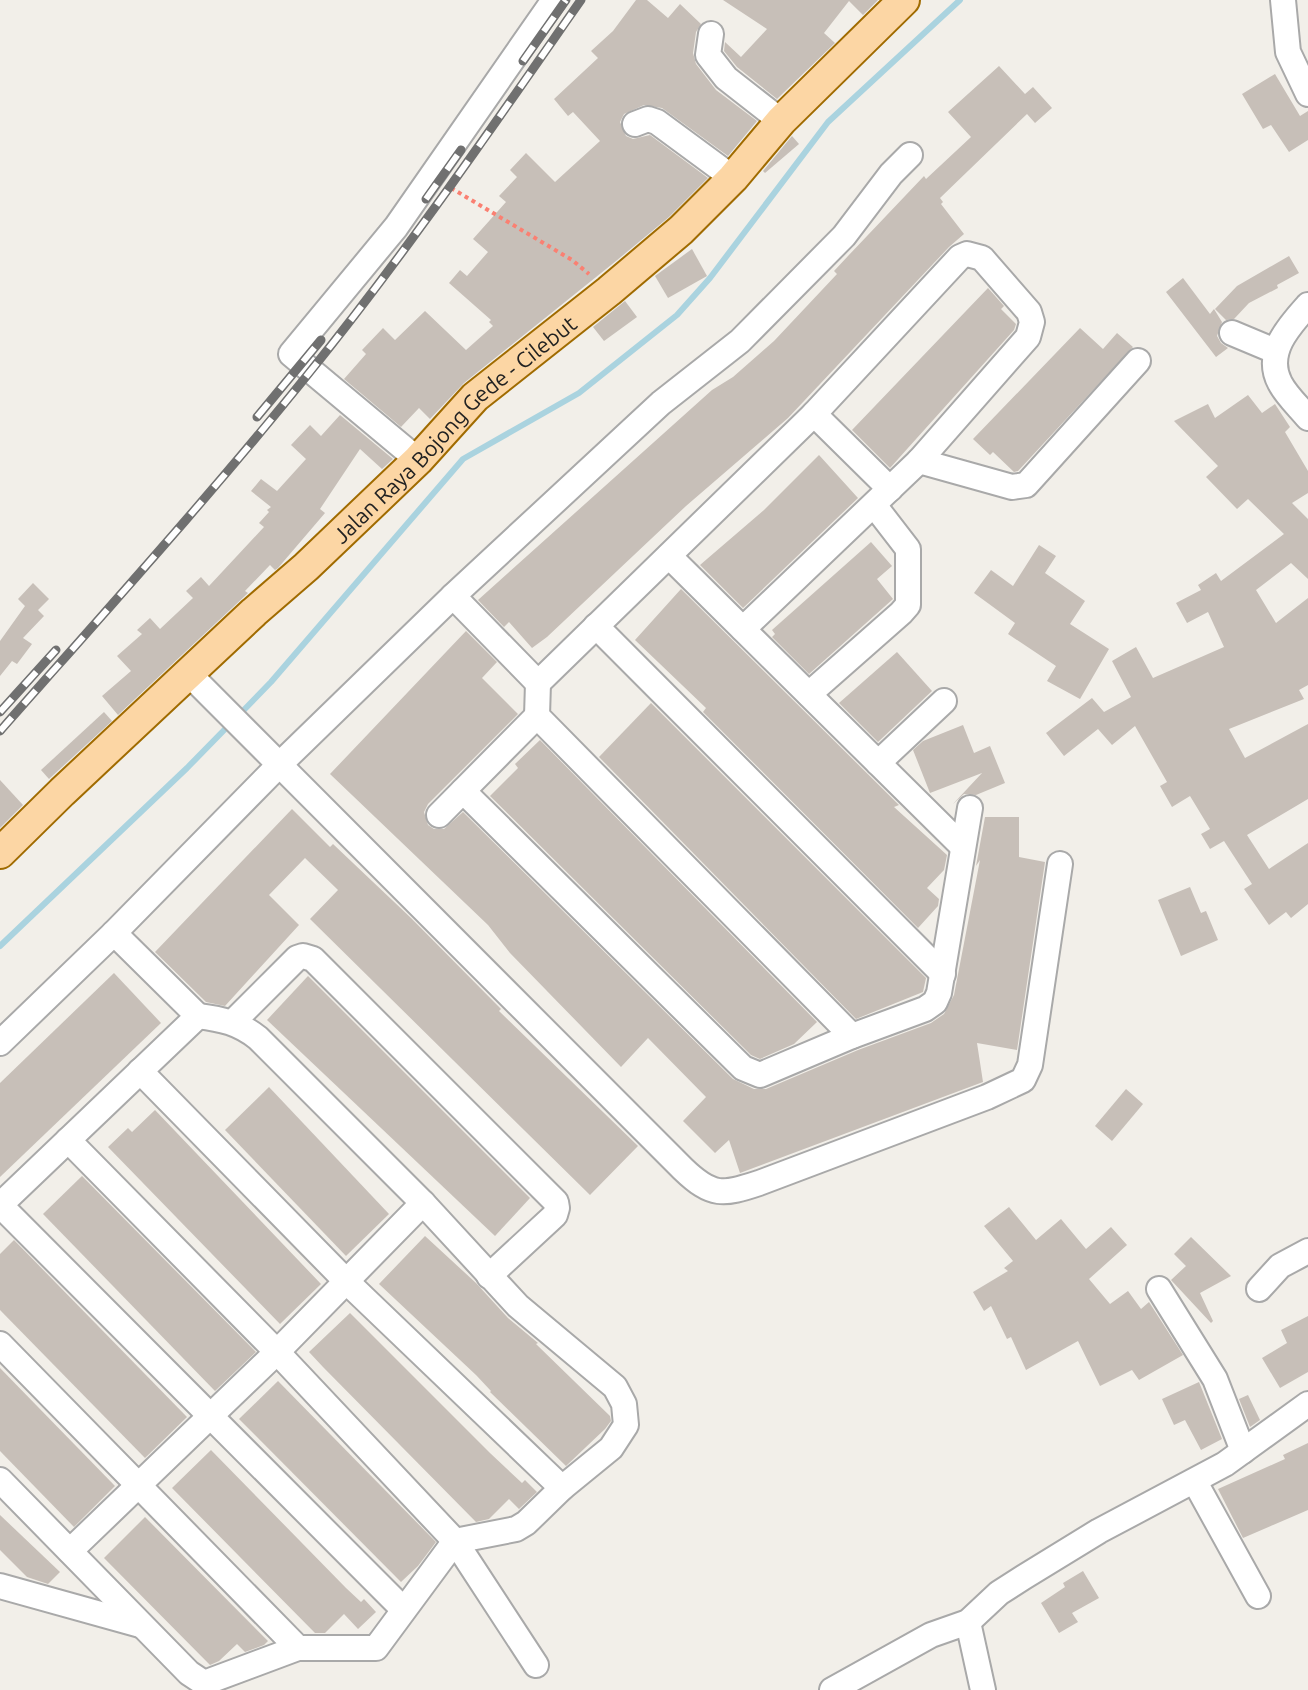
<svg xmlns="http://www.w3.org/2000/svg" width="1308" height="1690" viewBox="0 0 1308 1690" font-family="Ubuntu,sans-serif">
<rect width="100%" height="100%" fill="#f2efe9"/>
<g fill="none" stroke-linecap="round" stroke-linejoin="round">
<g stroke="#aad3df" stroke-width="6">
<path d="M239,715L271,682L463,459L579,393L677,315L710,278L828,122L960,0"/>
<path d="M0,946L187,768L231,723"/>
</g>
</g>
<g fill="#c7bfb8">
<path d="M636,0H647L668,18L680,4L701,24L696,32L693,53L696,64L716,90L757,121L728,156L662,108L644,105L624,114L620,122L626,136L633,139L650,135L708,178L669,217L616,261L464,383L430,419L419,408L401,427L344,379L366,354L362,350L383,328L395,340L425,311L466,350L493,326L489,322L491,320L449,283L460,270L467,276L488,252L473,239L506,202L499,196L517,177L510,170L526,153L555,182L600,141L573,112L568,116L554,99L598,58L591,51L613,31Z"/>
<path d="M723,0H878L863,15L849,1L824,33L835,43L777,99L737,67L724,51L725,42L741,57L767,29Z"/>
<path d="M999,66L1025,94L1033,87L1052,108L1035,123L1027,114L940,198L943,202L941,204L964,234L949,247L788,418L686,506L547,637L532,648L509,622L504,627L478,600L712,390L733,377L774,341L837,274L834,271L848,256L924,176L926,179L971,137L948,112Z"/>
<path d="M1275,74L1300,116L1308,111V140L1289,152L1271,125L1263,129L1242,94Z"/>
<path d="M792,136L799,144L765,173L763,171Z"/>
<path d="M692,249L707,276L668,298L655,276Z"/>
<path d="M1289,256L1299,273L1277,285L1278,288L1249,303L1234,319L1226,320L1215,309L1237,286Z"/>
<path d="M1183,278L1210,314L1214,309L1222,322L1217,336L1221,343L1228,348L1216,357L1166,292Z"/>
<path d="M988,288L1004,306L1001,309L1016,324L1014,330L890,468L852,430Z"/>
<path d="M625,301L637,317L604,341L593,327Z"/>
<path d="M1080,328L1103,349L1117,333L1133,347L1018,471L1014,472L993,452L990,455L973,439Z"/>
<path d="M1248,395L1262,413L1275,404L1290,427L1285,432L1308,471V493L1292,503L1308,519V579L1291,563L1256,590L1276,623L1308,598V685L1299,690L1304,699L1229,729L1245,758L1308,724V799L1247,835L1269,869L1308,843V904L1291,918L1286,912L1269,925L1244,889L1252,884L1224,841L1210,849L1201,834L1210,829L1190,796L1172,807L1160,786L1167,782L1135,726L1112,745L1098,729L1064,756L1046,733L1092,698L1104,712L1131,697L1112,661L1136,647L1153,678L1224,647L1208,612L1187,623L1176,603L1201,590L1198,585L1216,573L1221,581L1284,534L1248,499L1237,509L1206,477L1218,466L1174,421L1208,404L1215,418Z"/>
<path d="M340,415L393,459L382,469L360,449L320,509L325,513L278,568L275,570L270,565L245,591L248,593L118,715L102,696L131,671L117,656L142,634L137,630L150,618L160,629L193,598L186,591L201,577L209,586L264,527L259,523L269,512L267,510L271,507L251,491L261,479L277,491L306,459L291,445L310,425L321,436Z"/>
<path d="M819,455L858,498L743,608L700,565L764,510Z"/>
<path d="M871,542L892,566L877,579L893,599L809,674L772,637L775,634L772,630Z"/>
<path d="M1039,545L1056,556L1045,573L1085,601L1070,624L1109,649L1080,699L1047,681L1056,666L1008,634L1015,623L974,593L991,570L1013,586Z"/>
<path d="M33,583L49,599L38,610L44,616L23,638L32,644L17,664L12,661L0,676V641L25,606L18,599Z"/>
<path d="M681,589L899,805L894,807L947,855L944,870L927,888L939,899L938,906L918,928L703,712L706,708L635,640Z"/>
<path d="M466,631L497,662L482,678L518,714L428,804L424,812L428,825L434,829H444L463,812L733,1079L754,1089H766L858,1050L931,1023L944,1014L954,995L980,860L976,866L985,817H1019V857L1045,862L1017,1050L977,1043L983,1082L740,1173L729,1140L715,1153L683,1121L706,1097L648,1038L621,1067L510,953L488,925L330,774Z"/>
<path d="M897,652L932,691L878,742L839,703Z"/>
<path d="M651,703L926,978L923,992L856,1019L599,757Z"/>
<path d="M104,712L112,721L49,779L41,770Z"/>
<path d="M963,725L974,753L990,746L1005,783L976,795L964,794L953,804L982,773L930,793L913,750L923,741Z"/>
<path d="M540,740L817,1022L794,1044L760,1059L751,1055L490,796L518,768L515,764Z"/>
<path d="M0,780L23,805L0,828Z"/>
<path d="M292,809L330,847L333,844L411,918L501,1009L499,1011L638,1146L590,1195L310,919L338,890L305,858L269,895L299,925L225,1006L206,1002L155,952Z"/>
<path d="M1190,887L1201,913L1206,911L1218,940L1181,956L1158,900Z"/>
<path d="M114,973L161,1023L0,1177V1083Z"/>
<path d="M308,976L530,1198L495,1236L267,1020Z"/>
<path d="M269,1087L389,1214L346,1256L225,1130Z"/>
<path d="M1126,1089L1143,1104L1112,1141L1095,1126Z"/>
<path d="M155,1110L321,1284L280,1324L108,1147L128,1128L132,1132Z"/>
<path d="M82,1176L256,1352L215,1391L43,1214Z"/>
<path d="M1009,1207L1036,1240L1061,1219L1086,1249L1111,1227L1127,1245L1089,1279L1110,1304L1128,1291L1141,1309L1149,1302L1183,1355L1139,1380L1132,1370L1100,1386L1078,1341L1026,1370L1011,1337L1007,1339L991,1306L984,1311L973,1292L1008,1271L1004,1268L1013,1261L984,1226Z"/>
<path d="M425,1236L476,1283L508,1318L538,1343L536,1344L610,1416L611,1421L605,1429L566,1466L490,1392L491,1391L476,1375L379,1284Z"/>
<path d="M1191,1237L1231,1276L1200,1293L1213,1321L1211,1323L1171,1280L1186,1266L1174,1254Z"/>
<path d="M14,1240L187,1417L145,1458L0,1310V1254Z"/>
<path d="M350,1313L490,1453L522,1483L525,1480L537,1492L519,1509L509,1499L489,1519L476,1522L323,1367L309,1352Z"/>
<path d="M1308,1316V1372L1280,1388L1262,1358L1287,1343L1281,1330Z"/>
<path d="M0,1368L115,1486L74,1527L0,1451Z"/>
<path d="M278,1381L436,1542L418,1566L401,1582L239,1419Z"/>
<path d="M1199,1382L1222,1439L1201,1450L1185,1420L1174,1425L1162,1399Z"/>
<path d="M1248,1395L1260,1420L1250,1427L1239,1399Z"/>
<path d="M1308,1443V1510L1243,1538L1218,1489L1285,1459L1283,1455Z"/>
<path d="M211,1450L346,1588L361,1602L364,1599L376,1612L358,1629L344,1614L325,1633H315L172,1488Z"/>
<path d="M0,1515L60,1572L48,1584L27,1577L0,1550Z"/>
<path d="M145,1517L268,1641L264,1645L245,1652L237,1644L219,1661L210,1665L104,1558Z"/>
<path d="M1083,1571L1099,1598L1072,1613L1078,1622L1059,1633L1041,1603L1065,1587L1063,1583Z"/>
</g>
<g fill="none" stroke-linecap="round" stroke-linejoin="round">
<defs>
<g id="minor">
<path d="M1283,0L1288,52L1308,94"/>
<path d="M711,34L708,55L726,78L781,121"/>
<path d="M635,124L648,119L657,122L733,178"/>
<path d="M1308,305C1289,326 1264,353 1280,383C1286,395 1299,407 1308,418"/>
<path d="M1232,333L1275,351"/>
<path d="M814,414L890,489"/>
<path d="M418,460L291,354L396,227L554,0"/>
<path d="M919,461L1012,487L1026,485L1138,361"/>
<path d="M669,556L962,846"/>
<path d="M453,596L661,403L740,341L844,236L891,174L910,155"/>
<path d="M596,626L943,974"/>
<path d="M189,674L683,1169C712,1197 723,1195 759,1183L987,1097L1023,1080L1030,1065L1060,864"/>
<path d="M538,683L537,716L852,1036"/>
<path d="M809,694L901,613L908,605V549L874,505"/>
<path d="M878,763L944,701"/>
<path d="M463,791L743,1068L760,1075L852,1036L925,1009L935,1002L939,993L970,808"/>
<path d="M439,815L537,716"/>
<path d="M233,1022L297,958L303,956L313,959L556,1202L557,1208L555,1215L489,1276"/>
<path d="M0,1043L114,933"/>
<path d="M140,1071L347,1282L562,1488"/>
<path d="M68,1140L277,1352L455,1541L536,1665"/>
<path d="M0,1205L198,1016L114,933L280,764L453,596L538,683L814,414L960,257L967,254L982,258L1029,312L1032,322L1028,337L919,461L743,629"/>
<path d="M0,1205L403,1609"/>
<path d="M1159,1289L1215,1379L1243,1451"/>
<path d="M1259,1289L1280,1266L1308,1251"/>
<path d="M0,1344L298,1648"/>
<path d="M0,1480L189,1673L204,1683L298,1648H376L455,1541L516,1529L526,1523L562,1488L611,1448L626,1425L624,1404L615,1387L518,1306L423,1203"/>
<path d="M1195,1482L1258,1596"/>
<path d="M70,1551L277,1352L423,1203L258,1038C239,1023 222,1019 198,1016"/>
<path d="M0,1586L140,1625"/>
<path d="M968,1622L983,1690"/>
<path d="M832,1690L931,1635L968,1622L999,1593L1024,1577L1099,1531L1225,1464L1308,1404"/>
</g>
<g id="major">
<path id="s1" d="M0,853L62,792L254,612L306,567L418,460L475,397L609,291L681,230L733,178L781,121L904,0"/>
</g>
</defs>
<use href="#minor" stroke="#a9a9a9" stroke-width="28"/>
<use href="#major" stroke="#a06b00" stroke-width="34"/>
<path stroke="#fa8072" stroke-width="4" stroke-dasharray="4 4" stroke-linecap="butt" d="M451,188L572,260L589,274"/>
<use href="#minor" stroke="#fff" stroke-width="24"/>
<use href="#major" stroke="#fcd6a4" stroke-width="30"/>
<defs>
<g id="rail">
<path d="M523,61L566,0"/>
<path d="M426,199L461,150"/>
<path d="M257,417L321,340"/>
<path d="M0,712L56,650"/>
<path d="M0,731C104,613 210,496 309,373C406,253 493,126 581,0"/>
</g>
</defs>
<use href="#rail" stroke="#707070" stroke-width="9"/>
<use href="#rail" stroke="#fff" stroke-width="6" stroke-dasharray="18" stroke-linecap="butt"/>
</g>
<g text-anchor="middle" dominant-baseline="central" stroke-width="8" stroke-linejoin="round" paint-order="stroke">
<g font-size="22" fill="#222" stroke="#fff">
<text stroke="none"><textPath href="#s1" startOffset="622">Jalan Raya Bojong Gede - Cilebut</textPath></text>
</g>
</g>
</svg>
